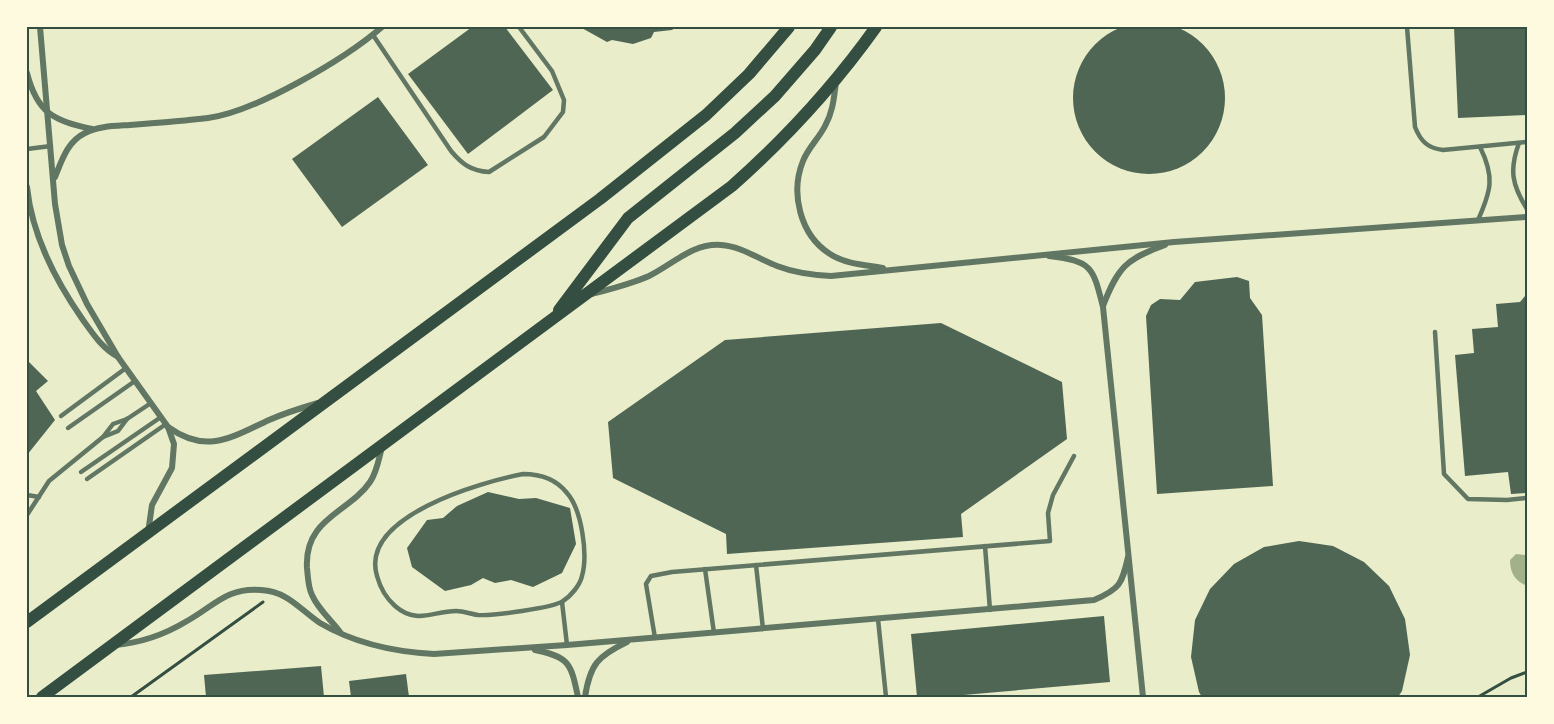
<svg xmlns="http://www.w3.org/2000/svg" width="1554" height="724" viewBox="0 0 1554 724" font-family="Montserrat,sans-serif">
<rect width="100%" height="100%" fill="#e9edc9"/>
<path fill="#a3b18a" d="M1516,554L1525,555L1527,554V586C1515,581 1510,573 1510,560Z"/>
<g fill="#4f6655">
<circle cx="1149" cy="98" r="76"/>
<path d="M472,27H505L553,90L468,154L408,74Z"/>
<path d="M580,27H676L672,30L654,32L651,38L633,44L612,40L607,42Z"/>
<path d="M1454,27H1527V115L1458,118Z"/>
<path d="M378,97L428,165L342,227L292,159Z"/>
<path d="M1237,277L1249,281L1250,298L1262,315L1273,486L1157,494L1146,316L1151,305L1160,299L1180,300L1195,282Z"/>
<path d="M1525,296L1527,297V493L1511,494L1508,472L1465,476L1455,355L1474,353L1472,329L1498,327L1496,304L1520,302Z"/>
<path d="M941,323L1062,382L1067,439L961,514L963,537L727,554L726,534L613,478L608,422L725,340Z"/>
<path d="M27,360L48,381L36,391L55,420L27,455Z"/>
<path d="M488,492L519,499L536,498L570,508L576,544L562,573L533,587L511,580L495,583L483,578L471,585L445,591L412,567L407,548L427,520L443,518L457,506Z"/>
<path d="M1299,541L1333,546L1364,562L1389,586L1405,619L1410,655L1402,691L1398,697H1202L1199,692L1191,657L1195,620L1210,589L1234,564L1264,547Z"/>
<path d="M1104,616L1110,682L941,697H917L911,634Z"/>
<path d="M321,666L324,697H206L204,675Z"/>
<path d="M406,674L409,697H351L349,681Z"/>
</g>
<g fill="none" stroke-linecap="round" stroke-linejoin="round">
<g stroke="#344e41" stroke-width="3">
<path d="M131,697L263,602"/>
<path d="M1478,697L1511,678L1527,672"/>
</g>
<g stroke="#617663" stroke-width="4.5">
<path d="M1407,27L1415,127C1421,142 1428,148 1443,150L1527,142"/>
<path d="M373,35L451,151C462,164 471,171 489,172L544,137L563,112L564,100L552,71L519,27"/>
<path d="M1519,143C1509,170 1512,185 1527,209"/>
<path d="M27,149L51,146"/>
<path d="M1478,220C1491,191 1495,177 1480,147"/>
<path d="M1435,332L1444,474L1468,499L1507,500L1527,498"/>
<path d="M61,416L126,368"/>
<path d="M68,428L135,381"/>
<path d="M103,437L118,431L127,419"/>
<path d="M81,472L161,417"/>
<path d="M523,474C540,474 556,479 567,493C582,510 588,555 582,576C580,585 571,596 563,601C553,608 492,616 478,615C471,614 463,611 456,611C433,611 417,625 395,606C386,598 380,587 377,576C359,516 482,482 523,474Z"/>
<path d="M87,479L166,424"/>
<path d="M27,495L39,497"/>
<path d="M27,515L49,481L103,437L113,424L127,419L151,403"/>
<path d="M985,546L990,610"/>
<path d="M756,565L763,629"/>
<path d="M705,569L714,633"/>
<path d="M562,602L567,645"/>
<path d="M878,619L886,697"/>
<path d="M655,638L646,584L651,576L672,572L1050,541L1048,513L1053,495L1074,456"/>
</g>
<g stroke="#617663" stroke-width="6">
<path d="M40,27L55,204L62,245L69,266L87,304L118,357L168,427L174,444L172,468L152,505L148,533"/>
<path d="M27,73C37,113 54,121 92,129"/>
<path d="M836,82C834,97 833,112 825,126C819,138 808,148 803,161C790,193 800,235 830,254C845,264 866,265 883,268"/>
<path d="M55,177C62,160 67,142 85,133C98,126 115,126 130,125C156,123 182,121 208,118C255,112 345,59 382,27"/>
<path d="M27,187C32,236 55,280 83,320C93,334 102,348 118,357"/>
<path d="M1049,256C1092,261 1093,267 1103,307L1143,697"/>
<path d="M592,294C611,289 631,284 649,276C673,264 693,243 721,245C740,246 759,259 777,266C795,273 812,275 831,276L1174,242L1527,217"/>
<path d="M1103,306C1118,267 1126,259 1165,245"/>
<path d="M168,427C207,455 232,437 269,420C285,413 301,408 318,403"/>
<path d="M340,632C331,620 318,609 312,595C308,587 308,577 307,568C304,518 349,513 370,482C377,472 379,458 382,447"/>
<path d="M114,645C142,643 164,635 187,621C214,606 227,587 261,590C289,592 299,609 320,623C354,643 396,652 434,654L567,645L1094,600C1120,589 1122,584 1128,557"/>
<path d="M535,650C570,657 571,664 578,697"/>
<path d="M585,697C590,664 598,656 627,642"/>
</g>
<g stroke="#344e41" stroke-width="12">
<path d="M559,310L628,218L735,133L775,96L815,50L831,27"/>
<path d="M27,622L600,199L706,115L749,74L789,27"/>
<path d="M42,697L732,186C785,139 834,86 876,27"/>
</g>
</g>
<rect width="1554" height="724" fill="none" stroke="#fefae0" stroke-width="57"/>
<rect x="28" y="28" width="1498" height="668" fill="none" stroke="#344e41" stroke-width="2"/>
</svg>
